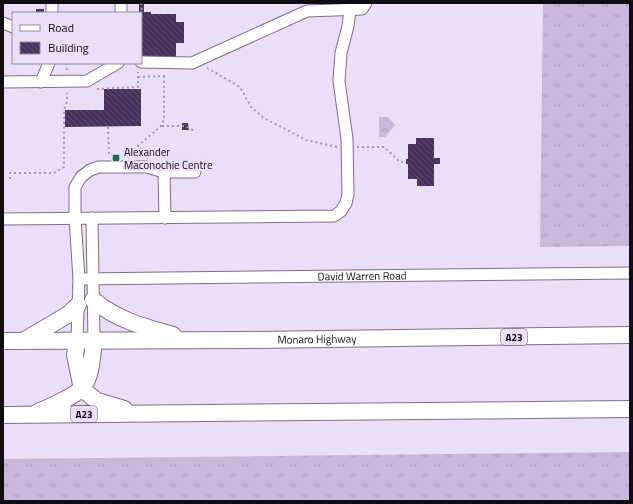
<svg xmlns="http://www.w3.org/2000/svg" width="633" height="504" viewBox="0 0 633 504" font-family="'Titillium Web',sans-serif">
<defs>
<pattern id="grass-tufts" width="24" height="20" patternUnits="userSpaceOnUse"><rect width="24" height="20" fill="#c9b8da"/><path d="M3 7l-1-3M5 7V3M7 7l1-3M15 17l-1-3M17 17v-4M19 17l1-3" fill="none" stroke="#ac9dba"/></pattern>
<pattern id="park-crowns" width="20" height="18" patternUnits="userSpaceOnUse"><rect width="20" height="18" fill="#c9b8da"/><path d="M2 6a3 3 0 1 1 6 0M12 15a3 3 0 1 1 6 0" fill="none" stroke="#ac9dba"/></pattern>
<pattern id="building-back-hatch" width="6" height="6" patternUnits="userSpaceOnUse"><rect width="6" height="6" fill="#49325d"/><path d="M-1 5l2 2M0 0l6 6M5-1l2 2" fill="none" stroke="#5f4c6f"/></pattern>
</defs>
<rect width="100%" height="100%" fill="#eadef8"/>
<g fill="url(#grass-tufts)">
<path d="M543,3H630V246L540,247Z"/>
<path d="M630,452V501H3V459Z"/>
</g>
<path fill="url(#park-crowns)" d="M379,117H388L395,125L385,137H379Z"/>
<g fill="url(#building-back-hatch)">
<path d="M139,3H144V12H151V14H176V22H184V43H176V57H141V13H139Z"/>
<rect x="36" y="9" width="8" height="4"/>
<path d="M104,89H141V126L65,127V110H104Z"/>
<path d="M182,123H188L189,130H182Z"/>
<path d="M416,138H434V158H440V164H434V186H417V179H408V164H406V159H408V144H416Z"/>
</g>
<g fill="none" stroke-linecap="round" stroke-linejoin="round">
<defs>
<g id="minor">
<path d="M52,3V13"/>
<path d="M121,13V3"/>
<path d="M3,23L13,27"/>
<path d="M141,62L192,63L307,11L362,9L366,3"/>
<path d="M3,82L87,81L118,63"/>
<path d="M41,82L49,63"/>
<path d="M164,172H195"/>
<path d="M92,218L94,340"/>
<path d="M3,219L334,216L341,211L346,203L348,194L347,139L339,81L341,53L348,26L350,10"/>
<path id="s1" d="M79,279L630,273"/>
<path d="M77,340L79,279L75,218V187L81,177L90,170L99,167H146L164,172L165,218"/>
</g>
<g id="highway">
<path d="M93,300C117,320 144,327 173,335"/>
<path d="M25,340L69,314L78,305"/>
<path d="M77,340L75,355L82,389L97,401L124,409"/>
<path id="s2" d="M3,341L246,340L630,335"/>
<path d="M38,412C48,408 75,396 82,388C92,377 92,355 94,340"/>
<path d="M3,415L630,409"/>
</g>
</defs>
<use href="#minor" stroke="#7b7086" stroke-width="13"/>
<use href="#highway" stroke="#7b7086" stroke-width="18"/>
<g stroke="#a299ad" stroke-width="2" stroke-dasharray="2 3" stroke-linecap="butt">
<path d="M141,3L142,12"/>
<path d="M66,63L67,70"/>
<path d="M207,68L240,87L251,107L264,118L306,140L337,147"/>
<path d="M138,77L164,76"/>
<path d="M97,89L138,87V72"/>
<path d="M162,126H185L195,131"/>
<path d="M108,127L109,156"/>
<path d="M357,147H384L400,162H406"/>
<path d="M126,156L161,126L164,119V73"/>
<path d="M10,179V173H54L64,167V111L67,101V93"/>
</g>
<use href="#minor" stroke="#fff" stroke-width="11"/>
<use href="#highway" stroke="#fff" stroke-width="16"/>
</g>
<rect fill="#157247" stroke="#eadef8" stroke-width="1.5" x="112" y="154" width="8" height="8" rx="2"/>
<g text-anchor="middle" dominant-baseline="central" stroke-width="4" stroke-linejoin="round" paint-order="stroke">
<g fill="#eadef8" stroke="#514b58" stroke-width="1">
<rect x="501" y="329" width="26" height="16" rx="3"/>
<rect x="71" y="406" width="26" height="16" rx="3"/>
</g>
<g font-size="10" font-weight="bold" fill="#100c14">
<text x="514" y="337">A23</text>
<text x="84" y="414">A23</text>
</g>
<g font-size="11" fill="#100c14" stroke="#eadef8" text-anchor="start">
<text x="124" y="152">Alexander<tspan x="124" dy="13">Maconochie Centre</tspan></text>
</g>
<g font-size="11" fill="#100c14" stroke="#eadef8">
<text stroke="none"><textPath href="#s1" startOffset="283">David Warren Road</textPath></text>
<text stroke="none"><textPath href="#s2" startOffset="314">Monaro Highway</textPath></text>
</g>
</g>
<rect width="633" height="504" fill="none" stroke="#100c14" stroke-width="8"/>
<rect x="12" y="12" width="130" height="52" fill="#eadef8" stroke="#938a9d"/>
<rect x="20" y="25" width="20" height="6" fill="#ffffff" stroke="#938a9d"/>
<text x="48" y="32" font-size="12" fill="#100c14">Road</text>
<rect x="20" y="42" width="20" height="12" fill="url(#building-back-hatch)" stroke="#938a9d"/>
<text x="48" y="52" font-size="12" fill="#100c14">Building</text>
</svg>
